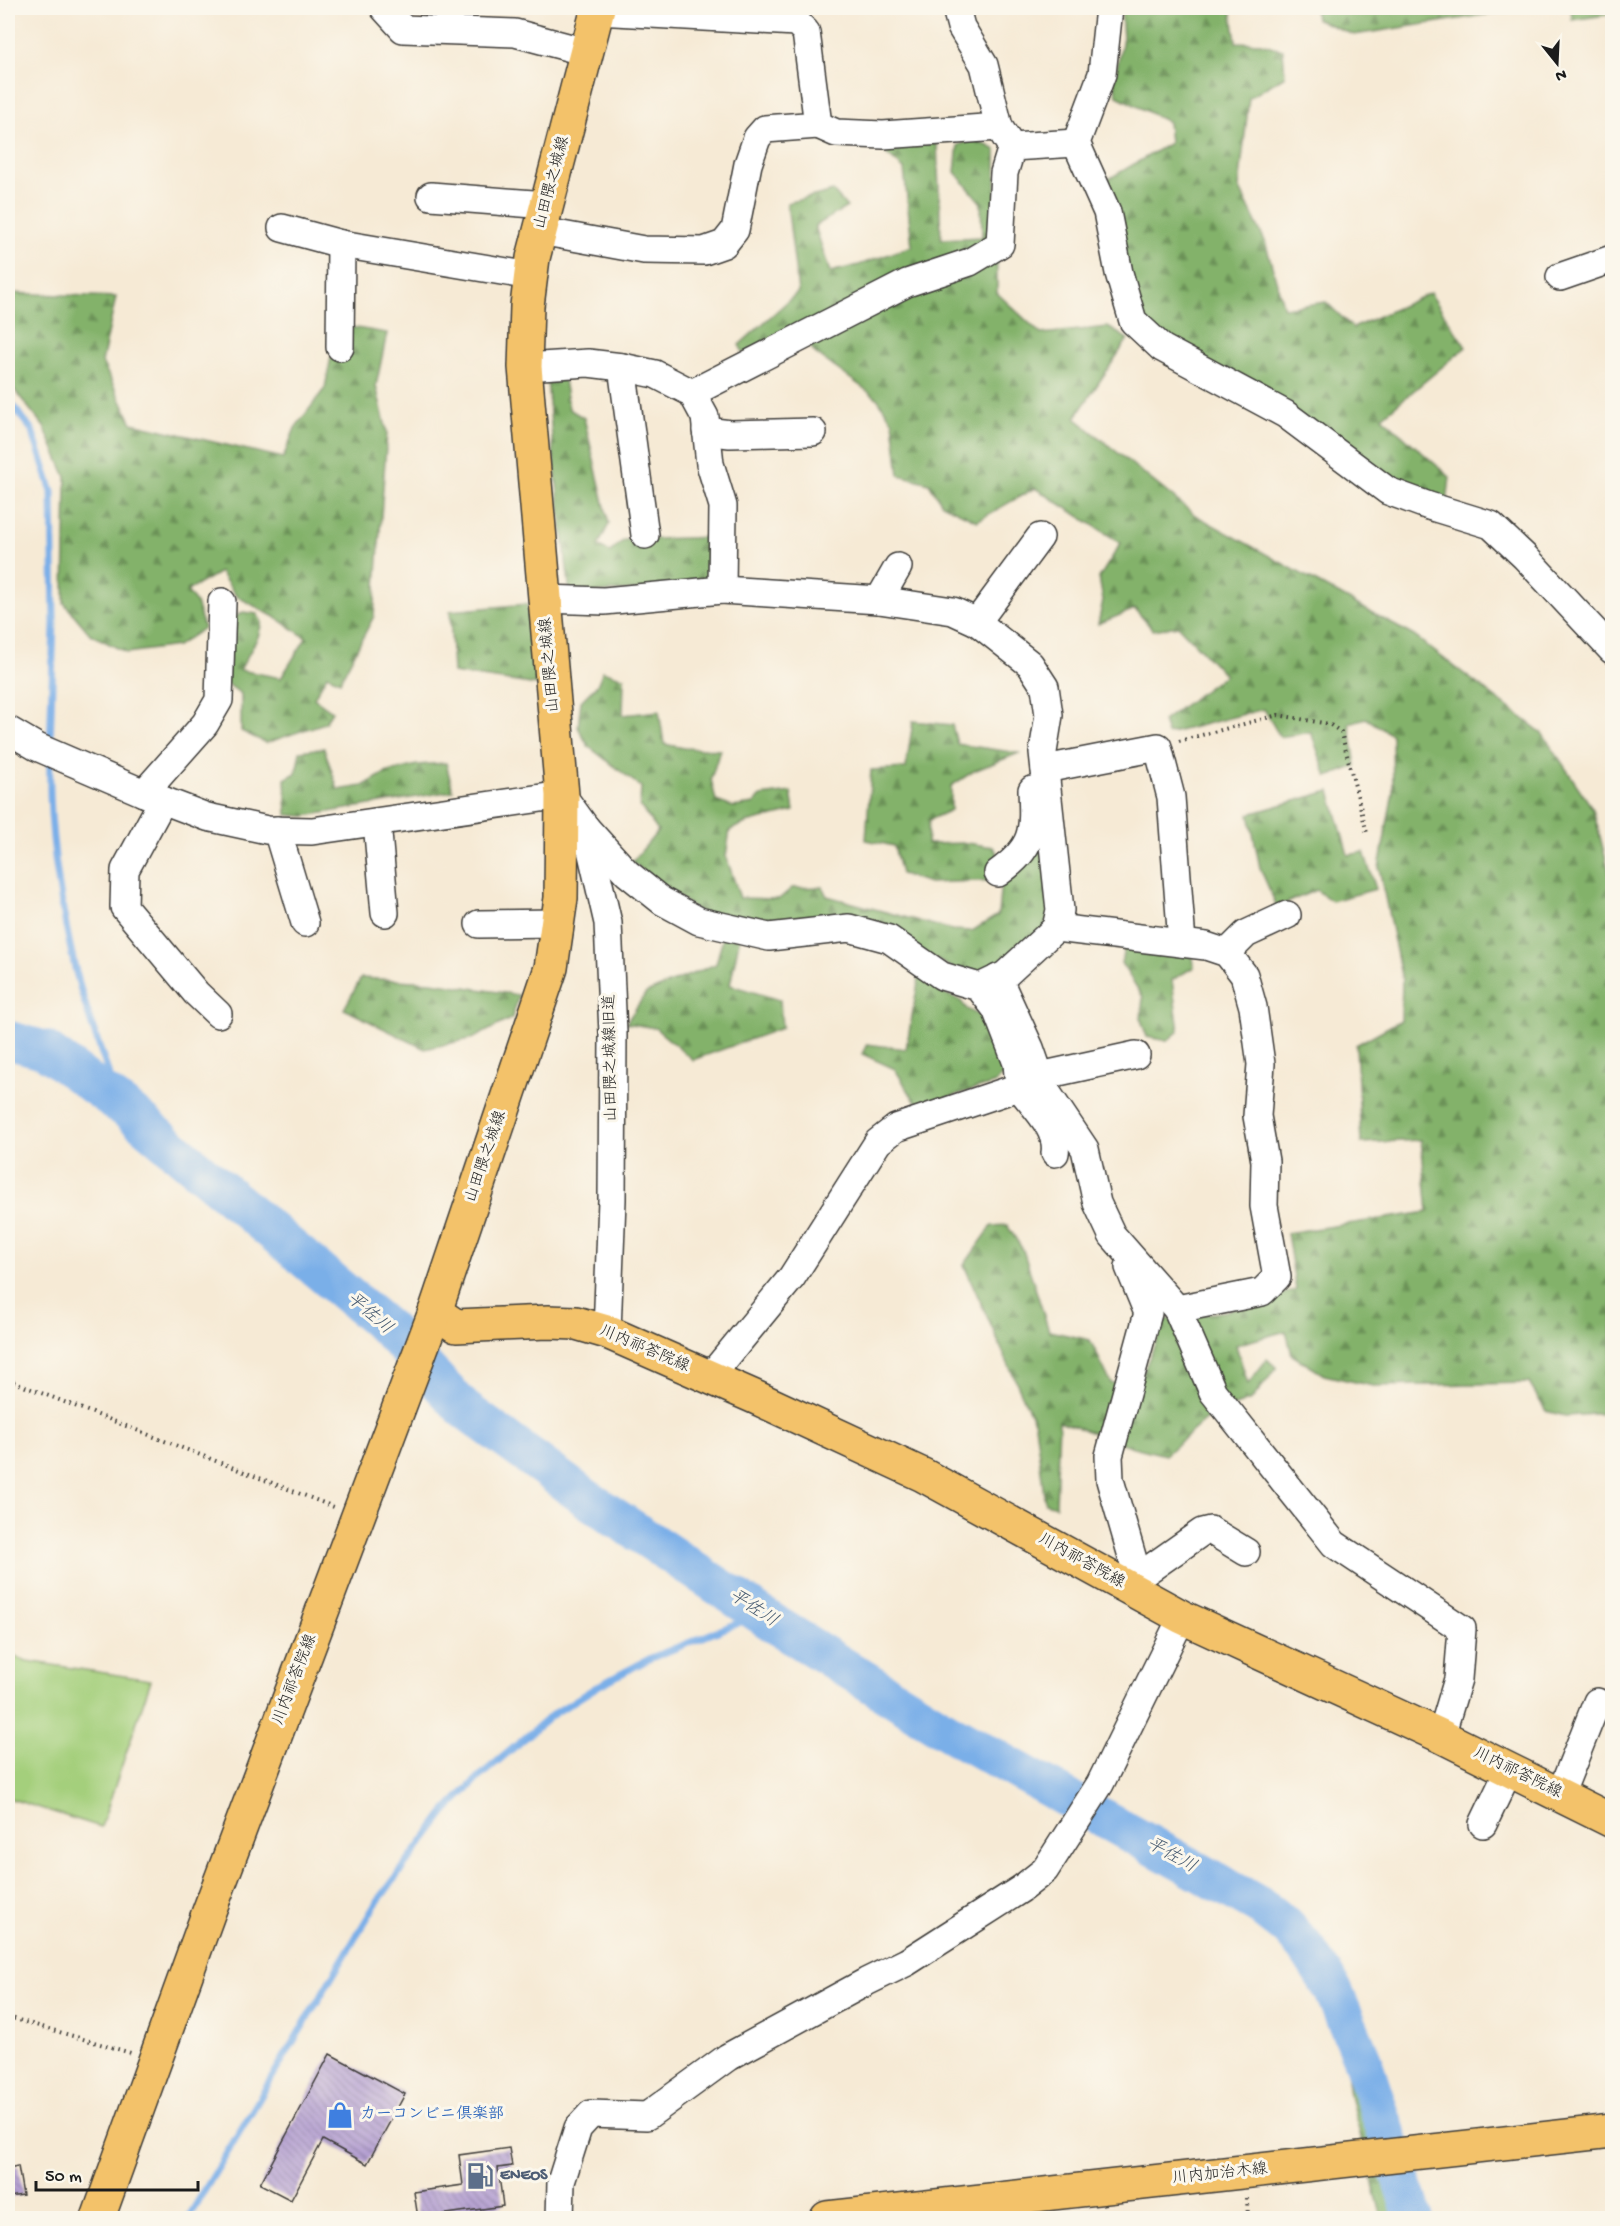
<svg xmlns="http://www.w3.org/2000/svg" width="1620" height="2226" viewBox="0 0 1620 2226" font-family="'Gochi Hand','Klee One',sans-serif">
<defs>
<pattern id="forest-firs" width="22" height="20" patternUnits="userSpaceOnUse" patternTransform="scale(1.5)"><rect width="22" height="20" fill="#83b26b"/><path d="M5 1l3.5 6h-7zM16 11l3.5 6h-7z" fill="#6a9057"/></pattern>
<pattern id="building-back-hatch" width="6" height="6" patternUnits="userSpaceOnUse" patternTransform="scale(1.5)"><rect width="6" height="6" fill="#b5a0d2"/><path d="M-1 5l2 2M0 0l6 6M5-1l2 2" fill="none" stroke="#9282aa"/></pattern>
</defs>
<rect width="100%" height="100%" fill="#fbf7ec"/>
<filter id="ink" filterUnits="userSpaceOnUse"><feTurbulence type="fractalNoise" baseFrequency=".0167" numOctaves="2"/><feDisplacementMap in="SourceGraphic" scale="12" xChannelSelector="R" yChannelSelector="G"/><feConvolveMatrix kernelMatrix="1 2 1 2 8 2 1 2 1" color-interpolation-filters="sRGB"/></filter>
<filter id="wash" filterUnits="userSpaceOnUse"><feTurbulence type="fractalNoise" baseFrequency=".008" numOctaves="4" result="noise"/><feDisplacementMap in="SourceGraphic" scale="24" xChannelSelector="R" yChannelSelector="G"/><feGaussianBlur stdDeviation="1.35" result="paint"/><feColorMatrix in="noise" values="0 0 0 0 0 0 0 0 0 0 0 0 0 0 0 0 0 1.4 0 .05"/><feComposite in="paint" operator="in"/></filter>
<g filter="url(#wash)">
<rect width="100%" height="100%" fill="#f6ead5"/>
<path fill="#a4cf7b" stroke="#60764c" stroke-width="1.5" d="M8,1655L27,1661L151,1680L101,1827L8,1798Z"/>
<g fill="url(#forest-firs)" stroke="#506744" stroke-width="1.5">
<path d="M1121,8H1231L1236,42L1261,43L1283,50L1285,76L1249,98L1239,187L1265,241L1284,308L1326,302L1353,328L1430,293L1466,347L1382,417L1450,477L1447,503L1390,483L1168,343L1139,316L1105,181L1170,143L1168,122L1117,96L1114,82L1123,38Z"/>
<path d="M1314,8H1530L1354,35L1316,19Z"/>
<path d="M1571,8H1612V14L1572,20Z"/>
<path d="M975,139L996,150L997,293L1041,334L1108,327L1128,339L1075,418L1195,515L1414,636L1542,733L1593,809L1612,883V1413L1565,1416L1546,1411L1529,1383L1373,1386L1324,1375L1292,1355L1286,1331L1236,1345L1248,1384L1267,1359L1277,1368L1251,1400L1211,1415L1165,1455L1133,1447L1059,1421L1056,1506L1045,1503L1035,1424L964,1265L992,1226L1007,1225L1023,1250L1049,1331L1090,1340L1111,1383L1137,1387L1165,1320L1227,1311L1296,1290L1287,1233L1428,1212L1421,1140L1361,1143L1356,1045L1401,1020L1402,980L1379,868L1393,792L1392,735L1366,718L1349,723L1356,766L1327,777L1311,732L1280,737L1264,709L1167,734L1163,721L1225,675L1178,626L1153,630L1135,609L1098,624L1103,600L1099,578L1121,543L1035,488L977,521L942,504L929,483L899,475L893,422L877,398L815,353L797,327L745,356L739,345L798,292L787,203L833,191L847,207L815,226L830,272L859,265L912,246L904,169L876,145L937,144L941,239L982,237L981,203L955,172L958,145Z"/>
<path d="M8,293L116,297L102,362L132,423L283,458L295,428L325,388L331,357L347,356L351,327L387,333L376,386L387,432L374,616L340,681L327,675L314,698L332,711L325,723L266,743L241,731V694L226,683L233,618L243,612L257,614L262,622L258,637L240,670L281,678L306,638L280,620L236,596L220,572L187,591L196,603L204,628L177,646L127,653L90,634L64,603L66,477L44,427L8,382Z"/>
<path d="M547,379L564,380L569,409L584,418L609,524L598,546L610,552L624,540L714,537L717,585L570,594L554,460Z"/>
<path d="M527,604L538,685L453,673L450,611Z"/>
<path d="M603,671L624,678L623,715L659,711L664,744L684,748L720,750L711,779L716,801L733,807L754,804L761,796L791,792L794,811L746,823L730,830L726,856L740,898L779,899L792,888L822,887L827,896L952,930L972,931L998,915L1001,880L929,883L901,874L894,846L866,840L871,770L906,768L913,721L952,725L957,744L1019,753L974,771L951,786V810L929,820L927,844L967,843L993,847L1004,863L1045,823L1052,924L978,981L889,935L780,929L710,920L632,862L658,831L640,806L641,787L588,746L578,727L581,701L597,685Z"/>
<path d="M324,748L338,790L363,786L385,773L417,765L446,763L453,791L305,816L287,815L285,779L296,773L300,751Z"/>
<path d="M1330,791L1348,855L1364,852L1376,889L1332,901L1316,890L1277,907L1260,868L1249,814Z"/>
<path d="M724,933L740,936L730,985L780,1000L782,1028L693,1060L655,1028L626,1023L646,993L716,964Z"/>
<path d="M1124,948L1193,956L1194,967L1172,980L1179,1031L1167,1041L1147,1037L1141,1020L1143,997L1121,963Z"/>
<path d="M920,972L938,991L960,1000L967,1009L988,1020L1003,1050L1005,1072L996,1083L918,1106L895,1069L862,1054L867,1044L906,1049Z"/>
<path d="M361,978L431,982L519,995L512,1018L474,1038L425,1049L344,1009Z"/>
<path d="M1347,2070L1401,2218H1382L1350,2096Z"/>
</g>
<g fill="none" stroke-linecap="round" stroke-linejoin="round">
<g stroke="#7aafe8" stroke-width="7">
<path d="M8,400L32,430L52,492L54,623L50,746"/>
<path d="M50,760C48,826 58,891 72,955C83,1006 103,1055 119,1104"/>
<path d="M188,2218L375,1905L445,1812L479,1777L552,1715L598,1686L651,1658L760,1614"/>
</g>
<path stroke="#7aafe8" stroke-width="39" d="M8,1040L45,1050L130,1112L387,1328L464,1409L586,1498L778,1626L949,1732L1260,1906L1287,1927L1307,1949L1333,1990L1362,2059L1414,2218"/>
</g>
<g id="blocks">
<g fill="url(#building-back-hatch)">
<path d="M330,2054L405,2094L367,2164L323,2140L291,2200L260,2184Z"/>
<path d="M509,2148L512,2166L498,2168L503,2206L418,2218L414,2192L463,2185L459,2155Z"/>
<path d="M18,2166L23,2195L8,2197V2168Z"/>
</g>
</g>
</g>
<g filter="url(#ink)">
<use href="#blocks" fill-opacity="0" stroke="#3d3b38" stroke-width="1.5"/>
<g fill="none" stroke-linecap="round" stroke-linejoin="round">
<defs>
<g id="minor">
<path d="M384,8L403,29L515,33L586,52"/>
<path d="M956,8L961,27L984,65L999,127L1008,141"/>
<path d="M1109,8L1102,74L1076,143L1107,212L1119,273L1133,321L1162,348L1285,414L1388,491L1429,506L1491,525L1525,557L1612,650"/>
<path d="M818,125L836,133L883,135L999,127"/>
<path d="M431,196L547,205"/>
<path d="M282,228L341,244L531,276"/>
<path d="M540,231L644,250L704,251L724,244L735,230L748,164L757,138L765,129L818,125L806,32L796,22L597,11"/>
<path d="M1560,277L1612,259"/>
<path d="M340,347L341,244"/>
<path d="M525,367L588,363L622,367L655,374L692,393L705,417L710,464L723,506L722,590L604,601L545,599"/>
<path d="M622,367L645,535"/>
<path d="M692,393L907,283L970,262L1000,244L1004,173L1012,147L1076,143"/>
<path d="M706,431L730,434L813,432"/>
<path d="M722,590L879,600L898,567"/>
<path d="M879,600L953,611L977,622L1040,537"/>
<path d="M977,622L1030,664L1045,687L1049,715L1043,752L1060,910L1056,928L1005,975L982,986"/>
<path d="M8,730L37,747L144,793L207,817L267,830L312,831L562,795L586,828L608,923L613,1033L612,1200L607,1332"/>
<path d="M1045,769L1158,747L1171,797L1182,943"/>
<path d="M144,793L205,724L219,700L222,602"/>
<path d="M163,800L125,870L124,907L196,993L218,1014"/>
<path d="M377,822L385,913"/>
<path d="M587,829L627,873L662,901L699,921L769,937L849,928L889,939L942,976L979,987L996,1009L1017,1063L1019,1087L896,1128L878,1142L792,1277L709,1378"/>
<path d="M277,830L305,923"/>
<path d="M998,873C1034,847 1034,832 1032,790"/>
<path d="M479,924L557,923"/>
<path d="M1227,953L1246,934L1287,915"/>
<path d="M998,978L1030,1048L1044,1088L1085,1149L1097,1203L1112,1235L1177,1309L1262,1292L1277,1277L1264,1206L1265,1161L1257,1116L1261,1064L1253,1007L1244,975L1227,953L1206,946L1056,928"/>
<path d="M1040,1076L1136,1055"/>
<path d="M1019,1087C1033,1106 1059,1129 1055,1153"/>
<path d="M1129,1267L1148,1313L1109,1456L1110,1480L1138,1577L1134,1591"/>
<path d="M1177,1309L1213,1392L1334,1544L1462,1629L1458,1679L1441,1736"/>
<path d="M1138,1577L1202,1532L1210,1530L1246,1552"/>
<path d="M1560,1795L1597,1702"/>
<path d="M1483,1824L1509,1770"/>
<path d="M560,2218L561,2182L578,2128L591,2114L647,2116L728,2057L866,1982L907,1962L1021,1889L1045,1870L1100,1784L1182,1617"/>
</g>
<g id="major">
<path d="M435,1312L456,1326L548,1322L576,1323L607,1332L757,1398L923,1475L1182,1617L1441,1736L1612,1821"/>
<path d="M98,2218L208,1914L435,1312L551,968L561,898L562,795L525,367L527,306L533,258L598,8"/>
<path d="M827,2218L1612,2131"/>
</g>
</defs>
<use href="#minor" stroke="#3d3b38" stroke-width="30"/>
<use href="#major" stroke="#3d3b38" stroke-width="36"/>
<g stroke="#3d3b38" stroke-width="4" stroke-dasharray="1.5 4.5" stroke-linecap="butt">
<path d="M1179,741L1278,715L1329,724L1341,732L1367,833"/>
<path d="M8,1380L334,1507"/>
<path d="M8,2017L131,2053"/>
<path d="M1247,2198L1248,2218"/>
</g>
<use href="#minor" stroke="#fff" stroke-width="27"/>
<use href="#major" stroke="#f3c26a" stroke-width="33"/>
</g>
</g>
<defs>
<symbol id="shop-bare" viewBox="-9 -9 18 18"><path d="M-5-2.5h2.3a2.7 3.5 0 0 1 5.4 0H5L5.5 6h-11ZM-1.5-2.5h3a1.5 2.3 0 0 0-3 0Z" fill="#3f7fe0" stroke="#fbf7ec" stroke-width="2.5" paint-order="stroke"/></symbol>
<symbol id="fuel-bare" viewBox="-9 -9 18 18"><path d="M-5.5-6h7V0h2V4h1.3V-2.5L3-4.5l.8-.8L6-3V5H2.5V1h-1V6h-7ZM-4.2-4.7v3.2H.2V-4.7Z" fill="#5c6f8a" stroke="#fbf7ec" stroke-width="2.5" paint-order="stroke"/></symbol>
</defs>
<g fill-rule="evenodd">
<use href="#shop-bare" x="321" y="2096" width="38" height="38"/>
<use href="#fuel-bare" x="461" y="2157" width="38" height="38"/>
</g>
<g text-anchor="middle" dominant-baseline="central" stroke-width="6" stroke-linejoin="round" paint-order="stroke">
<g font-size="16" fill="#1c1c1c" stroke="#fbf7ec">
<text transform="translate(553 183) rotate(-75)">山田隈之城線</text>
<text transform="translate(551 665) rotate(-95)">山田隈之城線</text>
<text transform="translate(612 1058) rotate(-91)">山田隈之城線旧道</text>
<text transform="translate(487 1157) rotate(-71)">山田隈之城線</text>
<text transform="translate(644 1350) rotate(23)">川内祁答院線</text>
<text transform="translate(1081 1562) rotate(29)">川内祁答院線</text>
<text transform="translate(296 1680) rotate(-69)">川内祁答院線</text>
<text transform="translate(1517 1774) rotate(26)">川内祁答院線</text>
<text transform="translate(1220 2175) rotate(-6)">川内加治木線</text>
</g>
<g font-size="16" font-weight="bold" fill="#366cbe" stroke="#fbf7ec" text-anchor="start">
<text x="360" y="2115">カーコンビニ倶楽部</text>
</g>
<g font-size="16" font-weight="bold" fill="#4e5e75" stroke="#fbf7ec" text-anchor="start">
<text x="500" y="2176">ENEOS</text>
</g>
<g font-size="18" font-style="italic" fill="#42576e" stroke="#fbf7ec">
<text transform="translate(369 1314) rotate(41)">平佐川</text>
<text transform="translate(753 1609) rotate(33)">平佐川</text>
<text transform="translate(1171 1856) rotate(29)">平佐川</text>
</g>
</g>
<rect width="1620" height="2226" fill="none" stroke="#fbf7ec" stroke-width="30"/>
<g transform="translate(1557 63) rotate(162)" stroke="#fbf7ec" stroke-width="4.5" paint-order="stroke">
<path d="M0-4.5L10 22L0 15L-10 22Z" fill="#1c1c1c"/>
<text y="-9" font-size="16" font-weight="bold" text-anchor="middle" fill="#1c1c1c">N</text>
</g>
<path d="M36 2181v9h162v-9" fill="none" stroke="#1c1c1c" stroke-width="3"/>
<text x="45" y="2181" font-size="18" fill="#1c1c1c" stroke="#fbf7ec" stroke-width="4.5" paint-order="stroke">50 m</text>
</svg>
